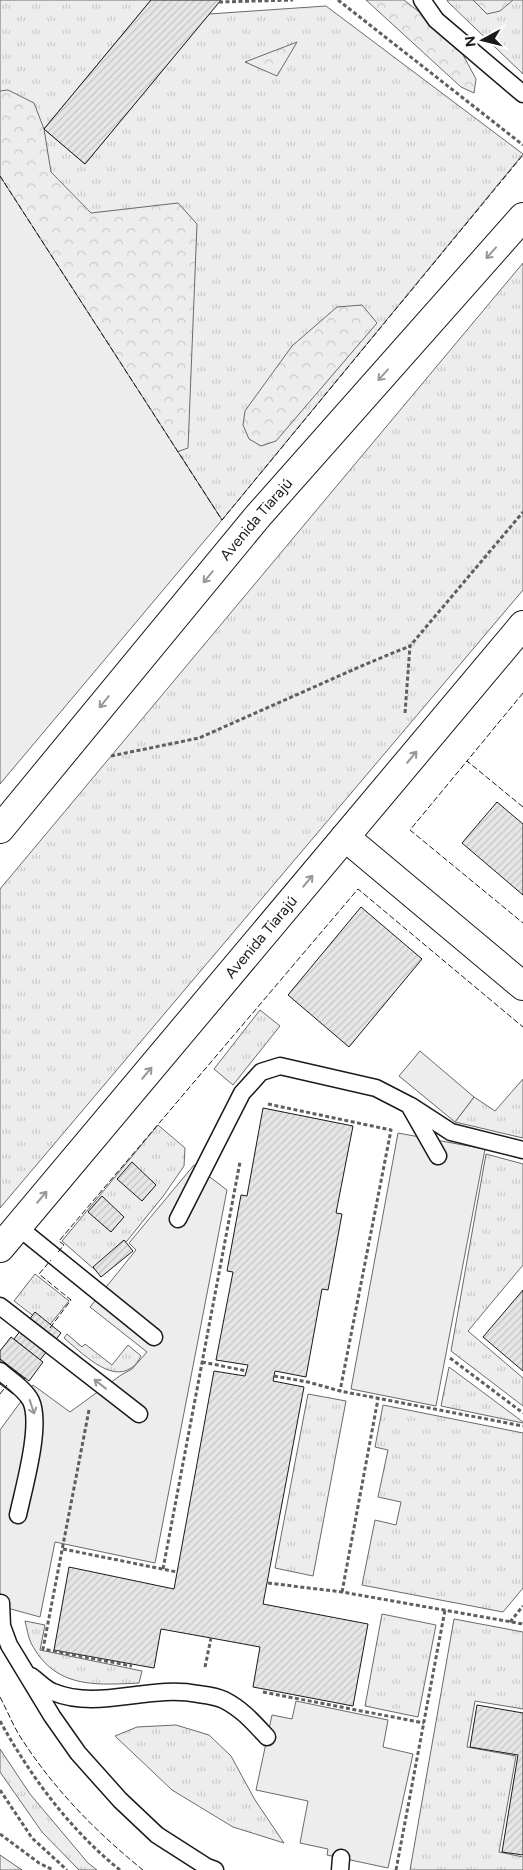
<svg xmlns="http://www.w3.org/2000/svg" width="523" height="1870" viewBox="0 0 523 1870" font-family="Figtree,sans-serif">
<defs>
<pattern id="grass-tufts" width="24" height="20" patternUnits="userSpaceOnUse" patternTransform="scale(1.25)"><rect width="24" height="20" fill="#ededed"/><path d="M3 7l-1-3M5 7V3M7 7l1-3M15 17l-1-3M17 17v-4M19 17l1-3" fill="none" stroke="#cbcbcb"/></pattern>
<pattern id="forest-crowns" width="20" height="18" patternUnits="userSpaceOnUse" patternTransform="scale(1.25)"><rect width="20" height="18" fill="#ededed"/><path d="M2 6a3 3 0 1 1 6 0M12 15a3 3 0 1 1 6 0" fill="none" stroke="#cbcbcb"/></pattern>
<pattern id="building-hatch" width="6" height="6" patternUnits="userSpaceOnUse" patternTransform="scale(1.25)"><rect width="6" height="6" fill="#e6e6e6"/><path d="M-1 1l2-2M0 6l6-6M5 7l2-2" fill="none" stroke="#c5c5c5"/></pattern>
</defs>
<rect width="100%" height="100%" fill="#fff"/>
<g fill="url(#grass-tufts)" stroke="#6a6a6a">
<path d="M0,0H151L44,129L85,164L209,14L326,6L523,154L222,520L0,176Z"/>
<path d="M447,0H523V74L448,2Z"/>
<path d="M523,263V590L0,1208V889Z"/>
<path d="M260,1010L280,1026L233,1085L214,1069Z"/>
<path d="M523,1079V1138L455,1122L474,1097L495,1111Z"/>
<path d="M158,1125L185,1148L184,1166L164,1195L127,1241L94,1269L62,1241Z"/>
<path d="M486,1154L523,1164V1265L468,1331L523,1378V1406L451,1351Z"/>
<path d="M35,1274L69,1301L48,1327L14,1301Z"/>
<path d="M67,1334L82,1347L85,1344L112,1365L128,1345L141,1356C139,1360 135,1366 131,1368C110,1383 80,1351 64,1338Z"/>
<path d="M449,1367L523,1422V1423L441,1406Z"/>
<path d="M308,1394L346,1401L313,1576L275,1568Z"/>
<path d="M383,1405L523,1433V1588L503,1612L362,1585L375,1520L396,1525L401,1502L378,1497L388,1450L375,1447Z"/>
<path d="M382,1614L436,1625L418,1717L365,1706Z"/>
<path d="M454,1619L523,1632V1709L475,1701L467,1747L516,1756L499,1852L523,1857V1870H410Z"/>
<path d="M25,1621L45,1625L40,1650L142,1671L139,1683C96,1685 55,1689 31,1643C28,1637 27,1628 25,1621Z"/>
<path d="M176,1725L209,1735L231,1756L255,1800L284,1843L233,1827L172,1790L115,1736L137,1727Z"/>
<path d="M0,1749L30,1794L88,1863L97,1870H79L42,1832L0,1772Z"/>
<path d="M0,1855L22,1870H0Z"/>
</g>
<g fill="url(#forest-crowns)" stroke="#6a6a6a">
<path d="M366,0H404L455,40L476,79L474,93L461,87Z"/>
<path d="M473,0H513L500,11L487,14Z"/>
<path d="M297,42L277,76L245,62Z"/>
<path d="M8,90L34,103L44,129L51,172L91,213L178,203L197,224L188,448L160,458L0,232V91Z"/>
<path d="M362,305L377,323L276,441L261,446L249,439L243,425L245,411L292,346L337,307Z"/>
</g>
<g fill="#ededed" stroke="#6a6a6a">
<path d="M0,176L222,520L0,784Z"/>
<path d="M420,1051L474,1097L455,1122L399,1076Z"/>
<path d="M398,1133L485,1149L436,1406L351,1389Z"/>
<path d="M194,1165L227,1190L155,1563L55,1542L40,1617L0,1606V1430L33,1385L70,1412L121,1375L132,1369L147,1352L90,1307L136,1250L129,1243Z"/>
<path d="M296,1701L388,1720L383,1747L413,1754L388,1868L327,1855L328,1849L300,1843L308,1801L256,1790L272,1715L292,1719Z"/>
</g>
<g fill="url(#building-hatch)" stroke="#1a1a1a">
<path d="M151,0H221L85,164L44,129Z"/>
<path d="M497,802L523,824V895L462,843Z"/>
<path d="M361,907L422,959L349,1047L288,995Z"/>
<path d="M263,1108L353,1126L336,1213L342,1214L328,1290L322,1289L306,1377L275,1371L273,1381L304,1387L263,1604L368,1624L353,1706L253,1687L260,1647L211,1638L161,1629L154,1668L54,1650L69,1567L174,1589L214,1371L245,1376L248,1365L216,1360L233,1272L227,1271L241,1195L247,1196Z"/>
<path d="M132,1162L156,1185L142,1201L117,1179Z"/>
<path d="M102,1196L124,1217L111,1232L88,1212Z"/>
<path d="M124,1240L133,1251L101,1277L93,1267Z"/>
<path d="M523,1290V1371L483,1337Z"/>
<path d="M35,1312L61,1333L40,1360L14,1339Z"/>
<path d="M11,1337L43,1362L29,1381L0,1359V1351Z"/>
<path d="M0,1359L25,1379L13,1394L0,1384Z"/>
<path d="M477,1705L523,1713V1855L502,1852L518,1755L470,1747Z"/>
</g>
<g fill="none" stroke-linecap="round" stroke-linejoin="round">
<defs>
<g id="service">
<path d="M422,0L436,20L523,94"/>
<path d="M411,1106L451,1132L523,1150"/>
<path d="M178,1219L242,1093L261,1072L280,1066L376,1088L409,1105L438,1156"/>
<path d="M18,1227L154,1337"/>
<path d="M0,1306L139,1414"/>
<path d="M0,1371C10,1380 25,1389 31,1401C42,1425 24,1487 18,1515"/>
<path d="M1,1603L2,1626L9,1645L52,1716L78,1753L120,1800L157,1835L207,1867L215,1870"/>
<path d="M31,1676C38,1681 45,1689 53,1692C99,1711 150,1684 198,1694C206,1695 216,1696 224,1700C242,1709 254,1723 267,1737"/>
<path d="M340,1870L341,1858"/>
</g>
<path id="minor" d="M345,837L523,986"/>
<g id="secondary">
<path id="s1" d="M0,829L258,516L523,217"/>
<path id="s2" d="M0,1248L523,625"/>
</g>
</defs>
<use href="#service" stroke="#1a1a1a" stroke-width="19"/>
<use href="#minor" stroke="#1a1a1a" stroke-width="30"/>
<use href="#secondary" stroke="#1a1a1a" stroke-width="30"/>
<g stroke="#5f5f5f" stroke-width="3" stroke-dasharray="4 2.5" stroke-linecap="butt">
<path d="M338,0L523,145"/>
<path d="M219,2L293,0"/>
<path d="M405,713L410,646L523,512"/>
<path d="M111,756L199,738L366,664L410,646"/>
<path d="M268,1104L391,1130L340,1391"/>
<path d="M450,1358L523,1413"/>
<path d="M202,1362L247,1371"/>
<path d="M274,1376L308,1382L340,1391L523,1426"/>
<path d="M89,1410L43,1649L132,1666"/>
<path d="M63,1549L177,1572"/>
<path d="M163,1569L240,1162"/>
<path d="M268,1583L342,1592L523,1624"/>
<path d="M342,1592L378,1399"/>
<path d="M510,1622L523,1606"/>
<path d="M205,1667L211,1638"/>
<path d="M263,1692L424,1723"/>
<path d="M0,1721C31,1777 70,1830 120,1870"/>
<path d="M0,1790L32,1838L67,1870"/>
<path d="M0,1834L39,1863L53,1870"/>
<path d="M396,1870L445,1610"/>
</g>
<use href="#service" stroke="#fff" stroke-width="16"/>
<use href="#minor" stroke="#fff" stroke-width="28"/>
<use href="#secondary" stroke="#fff" stroke-width="28"/>
<g stroke="#1a1a1a" stroke-width="1" stroke-dasharray="6 2.5" stroke-linecap="butt">
<path d="M0,176L222,520L523,155"/>
<path d="M469,763L467,761L523,693"/>
<path d="M523,807L467,761L410,830L523,923"/>
<path d="M58,1252L64,1245L59,1241L358,889L523,1027"/>
<path d="M50,1328L71,1300L39,1274L51,1260"/>
<path d="M0,1394L7,1385"/>
<path d="M0,1697C8,1712 14,1728 23,1741C55,1790 97,1833 143,1870"/>
</g>
</g>
<defs><path id="oneway-shaft" d="M-6 0H5M1.5-3L5.5 0L1.5 3" fill="none" stroke-width="1.6" stroke-linecap="round" stroke-linejoin="round" transform="scale(1.25)"/></defs>
<g stroke="#989898">
<use href="#oneway-shaft" transform="translate(491 253) rotate(132)"/>
<use href="#oneway-shaft" transform="translate(383 375) rotate(132)"/>
<use href="#oneway-shaft" transform="translate(208 577) rotate(129)"/>
<use href="#oneway-shaft" transform="translate(104 702) rotate(129)"/>
<use href="#oneway-shaft" transform="translate(412 757) rotate(-50)"/>
<use href="#oneway-shaft" transform="translate(308 881) rotate(-50)"/>
<use href="#oneway-shaft" transform="translate(147 1073) rotate(-50)"/>
<use href="#oneway-shaft" transform="translate(42 1197) rotate(-50)"/>
<use href="#oneway-shaft" transform="translate(100 1384) rotate(-142)"/>
<use href="#oneway-shaft" transform="translate(32 1407) rotate(72)"/>
</g>
<g text-anchor="middle" dominant-baseline="central" stroke-width="4" stroke-linejoin="round" paint-order="stroke">
<g font-size="15" fill="#1a1a1a" stroke="#fff">
<text stroke="none"><textPath href="#s1" startOffset="402">Avenida Tiarajú</textPath></text>
<text stroke="none"><textPath href="#s2" startOffset="406">Avenida Tiarajú</textPath></text>
</g>
</g>
<g transform="translate(483 40) rotate(263)" stroke="#ffffff" stroke-width="4" paint-order="stroke">
<path d="M0-4L9 19L0 12L-9 19Z" fill="#1a1a1a"/>
<text y="-8" font-size="14" font-weight="bold" text-anchor="middle" fill="#1a1a1a">N</text>
</g>
</svg>
